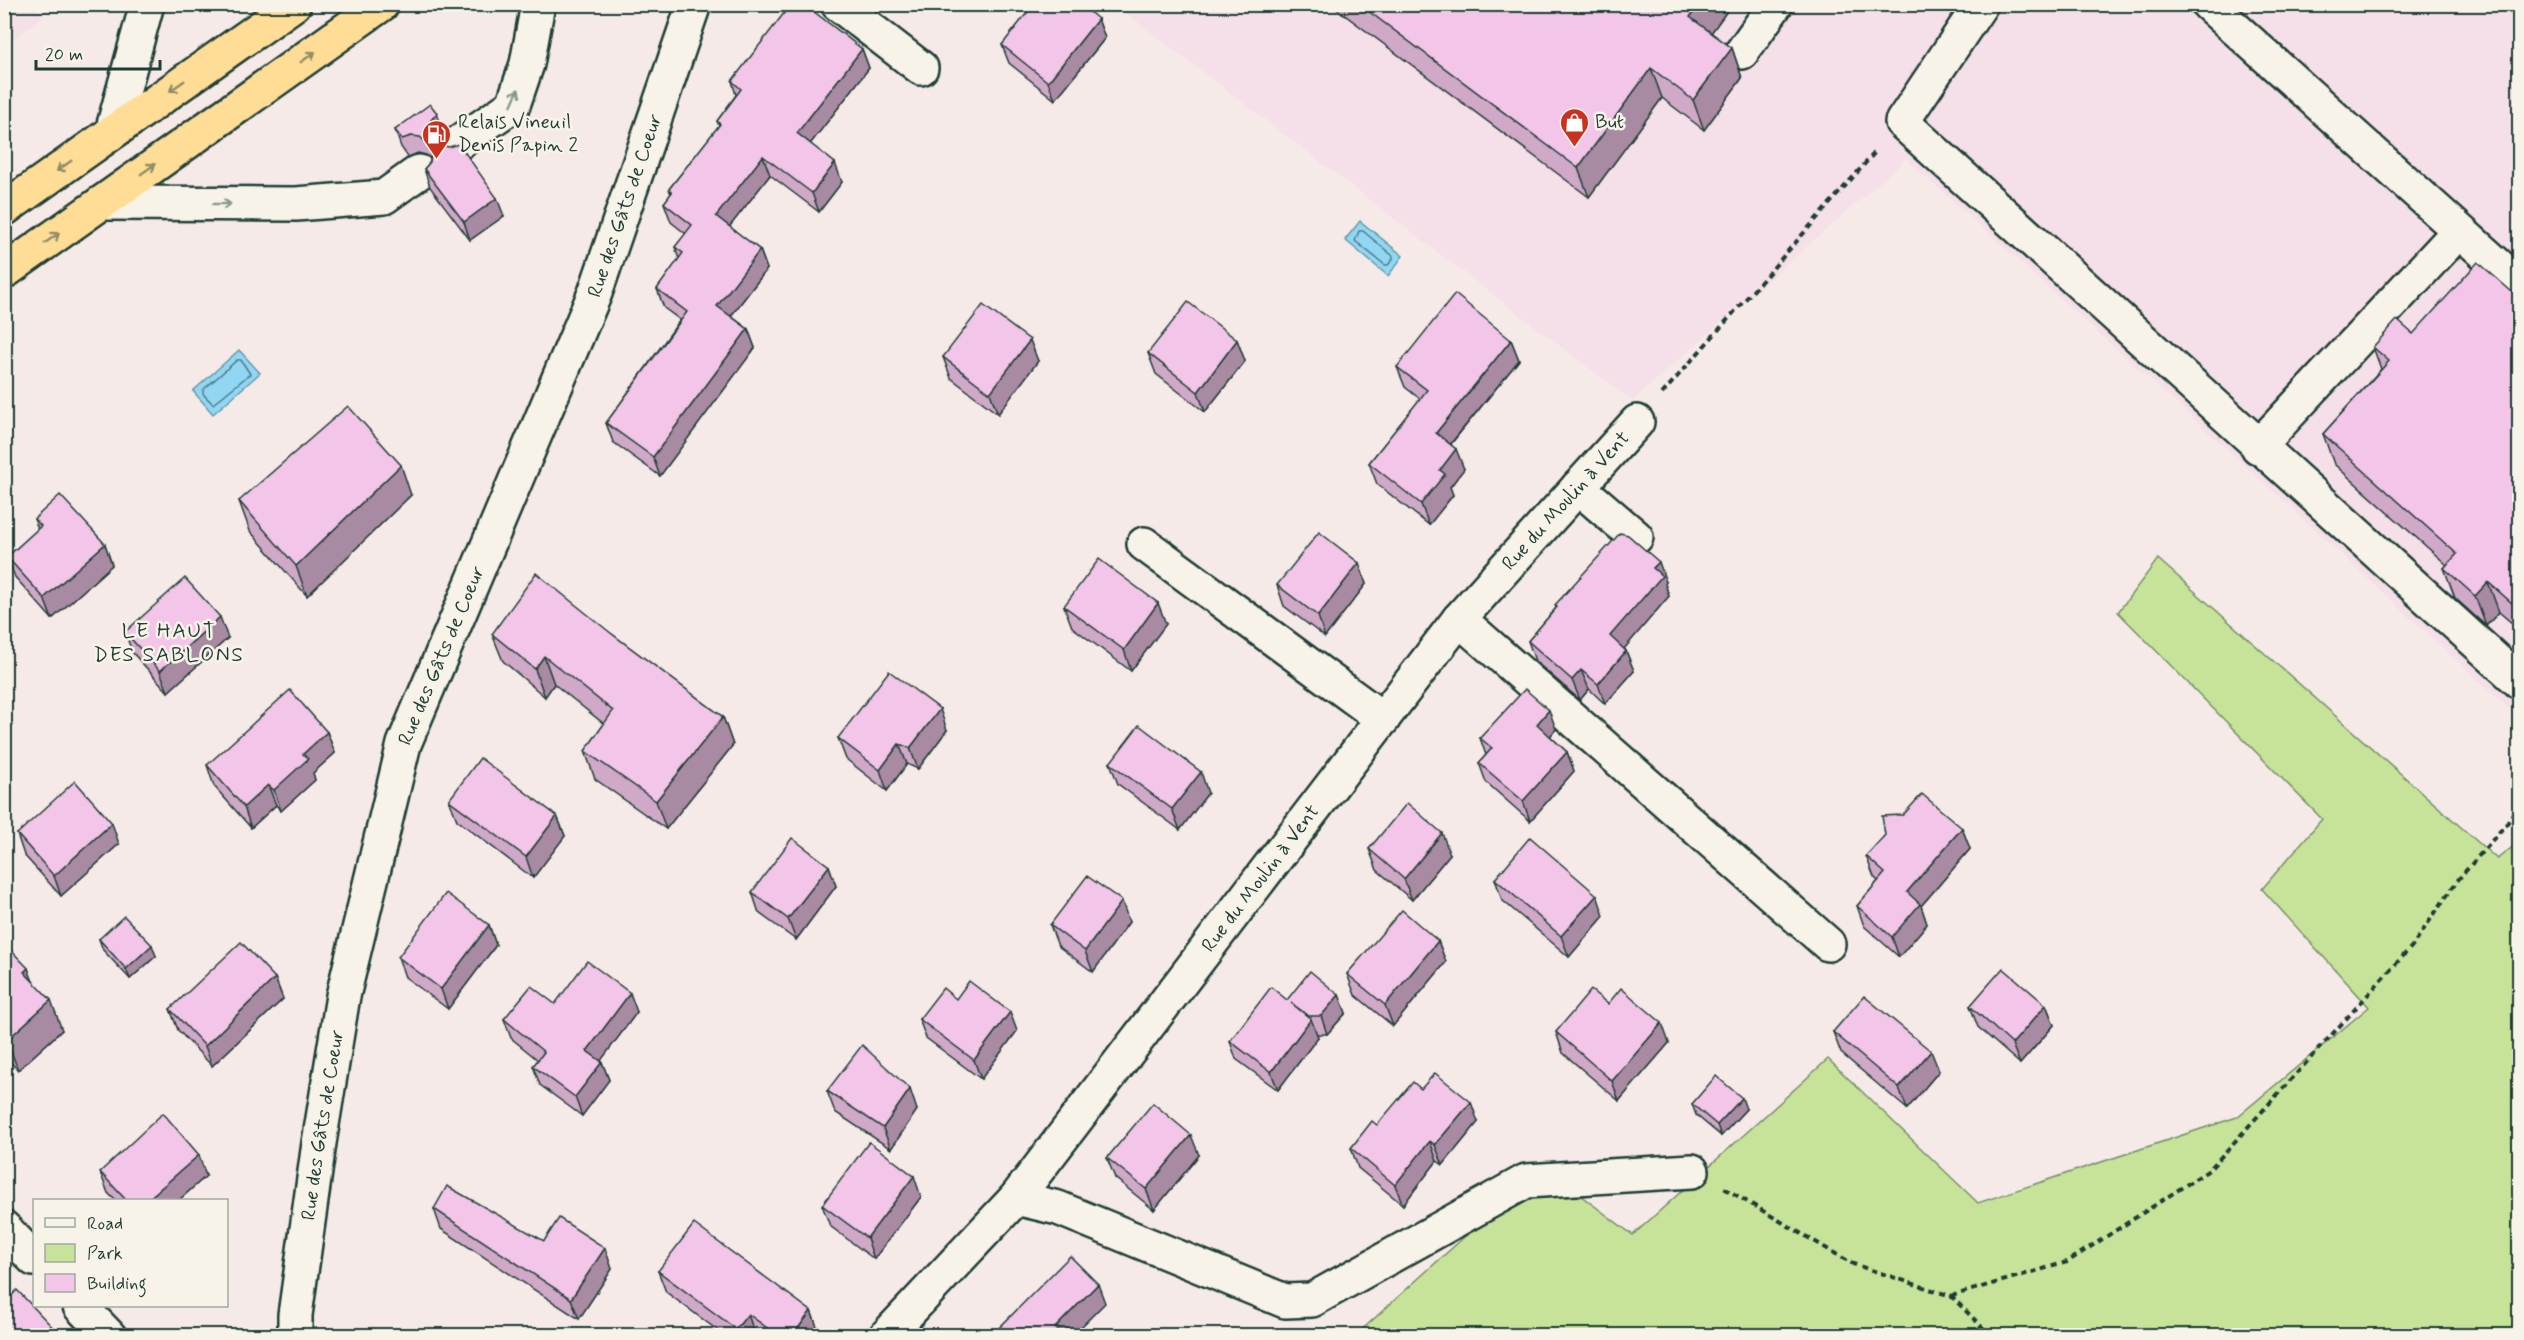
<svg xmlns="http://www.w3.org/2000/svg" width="2524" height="1340" viewBox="0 0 2524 1340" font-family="Mynerve,sans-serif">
<rect width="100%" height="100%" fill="#f6eae8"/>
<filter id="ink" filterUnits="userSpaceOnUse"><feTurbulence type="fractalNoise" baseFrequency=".0167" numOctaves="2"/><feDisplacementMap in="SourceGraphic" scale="12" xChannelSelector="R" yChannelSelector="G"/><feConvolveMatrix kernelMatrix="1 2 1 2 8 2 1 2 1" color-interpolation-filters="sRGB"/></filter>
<g filter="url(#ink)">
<g fill="#f5dfe8">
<path d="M5,4L31,5L43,16L5,45Z"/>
<path d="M1115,5H2519V718L2273,491L1906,159L1632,401Z"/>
</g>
<path fill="#c7e39a" stroke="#739067" stroke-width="1.5" d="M2158,559L2497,859L2519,842V1335L1355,1336L1526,1181L1540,1165L1633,1235L1828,1059L1978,1203L2237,1117L2369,1007L2262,889L2322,819L2118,612Z"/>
<g fill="#91d6f3" stroke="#6399a7" stroke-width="1.5">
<path d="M1360,221L1403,256L1388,276L1345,240Z"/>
<path d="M239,350L260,373L213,414L193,391Z"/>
</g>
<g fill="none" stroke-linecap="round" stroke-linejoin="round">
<g stroke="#4d7a80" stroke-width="1.5">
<path d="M1359,231H1363L1393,256V259L1388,265H1385L1355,241Z"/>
<path d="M237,360H241L250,374L213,404L203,394V390Z"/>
</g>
<defs>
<g id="minor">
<path d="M838,4L921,68"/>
<path d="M1981,4L1902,122L2520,682"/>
<path d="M2208,4L2520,285"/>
<path d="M1742,52L1776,4"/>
<path d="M112,132L147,4"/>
<path d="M454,146L513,105L527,64L538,4"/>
<path d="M101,203L296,204L384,197L419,172"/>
<path d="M2258,447L2459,231"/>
<path d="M1578,487L1636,537"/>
<path d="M1144,544L1383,719"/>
<path d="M1459,619L1828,944"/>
<path d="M1016,1198L1058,1208L1285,1301L1312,1300L1526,1181L1692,1171"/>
<path d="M4,1228L34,1259"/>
<path d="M80,1306L109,1336"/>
<path id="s1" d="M295,1336V1315L319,1143L343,996L404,744L595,293L694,4"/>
<path id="s2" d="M886,1336L1016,1198L1459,619L1637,422"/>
</g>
<g id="highway">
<path d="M4,209L294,4"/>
<path d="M4,272L382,4"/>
</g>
</defs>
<use href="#minor" stroke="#1f3d34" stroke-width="38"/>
<use href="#highway" stroke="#1f3d34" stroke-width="38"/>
<g stroke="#1f3d34" stroke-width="4" stroke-dasharray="6 4.5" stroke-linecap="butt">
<path d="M1662,394L1877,150"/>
<path d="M1724,1188L1853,1264L1951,1296L1991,1336"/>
<path d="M1951,1296L2067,1262L2209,1170L2413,945L2457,881L2508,822L2520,801"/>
</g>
<use href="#minor" stroke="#f7f3e8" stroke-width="33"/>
<use href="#highway" stroke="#ffdd96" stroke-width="33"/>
</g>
<g fill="#d0a9c8" stroke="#1f3d34" stroke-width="1.5">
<path d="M1330,4H1732L1711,33L1732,48L1742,78L1704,130L1662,98L1589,197Z"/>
<path d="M1098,19L1105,38L1055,100L1009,63L1002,45Z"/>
<path d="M862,49L869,68L810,144L842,182L819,212L770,175L729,227L760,250L767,269L731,316L748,329L755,348L660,476L613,442L606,423L680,320L664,308L657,289L679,259L675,247L686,234L671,222L664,203L671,194L669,189L719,126L717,121L736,95L732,81Z"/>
<path d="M395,130L443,131L437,138L436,143L504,216L470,240L430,187L424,169L430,162V158L426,155L418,153L408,157L401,147Z"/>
<path d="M2520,299V630L2499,612L2486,626L2455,598L2444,568L2447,565L2334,464L2323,434L2381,369L2373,347Z"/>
<path d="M1237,340L1245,361L1205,412L1156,374L1148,353Z"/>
<path d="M1511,340L1519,360L1451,444L1464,469L1450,487L1453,495L1429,525L1377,484L1369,463L1420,399L1405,387L1397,367Z"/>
<path d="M943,357L1038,361L998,414L951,378Z"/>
<path d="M411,495L307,596L250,531L239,501Z"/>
<path d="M34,519L105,544L112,565L52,619L15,577L7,557L38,529Z"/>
<path d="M1359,563L1366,584L1325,637L1284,606L1277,585Z"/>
<path d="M1666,582L1665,584L1669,596L1624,648L1626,651L1634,671L1605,704L1589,689L1580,700L1535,661L1528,641L1556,608L1555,605Z"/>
<path d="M1064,606L1166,624L1131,671L1072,627Z"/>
<path d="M125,632L228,638L168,692L132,652Z"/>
<path d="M492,634H612L723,717L733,745L666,829L595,779L585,751L604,724L554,684L545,697L503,661Z"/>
<path d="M1556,729L1550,736L1567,752L1574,771L1530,821L1486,782L1479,763L1486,755L1480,738Z"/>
<path d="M947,730L918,769L907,764L887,791L846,759L838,738Z"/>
<path d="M327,732L335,753L313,773L315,780L281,811L276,805L251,828L214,786L207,765Z"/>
<path d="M1110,763L1208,793L1180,830L1118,784Z"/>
<path d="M449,800L557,816L565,836L533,878L457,820Z"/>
<path d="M1962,828L1970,849L1921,906L1927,924L1899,957L1864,926L1857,906L1878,881L1874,877L1866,856Z"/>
<path d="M17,834L119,844L61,896L24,855Z"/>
<path d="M1369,849L1450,854L1412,900L1377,870Z"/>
<path d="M829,866L836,886L796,940L759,913L752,892Z"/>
<path d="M1495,879L1604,916L1569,957L1502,900Z"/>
<path d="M1129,922L1093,972L1058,946L1050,925Z"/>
<path d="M489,925L496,945L448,1009L405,977L398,957Z"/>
<path d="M99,939L156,956L130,979L103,950Z"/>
<path d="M1438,941L1446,962L1393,1026L1355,995L1347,974Z"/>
<path d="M4,943L33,981L62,1030L18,1070L4,1056Z"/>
<path d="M275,978L283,999L212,1066L178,1030L170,1009Z"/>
<path d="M1339,995L1346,1013L1327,1034H1317L1318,1037L1278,1090L1236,1059L1230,1041L1287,1000Z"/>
<path d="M956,999L1017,1031L981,1079L926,1038L919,1019Z"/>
<path d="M555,1004L637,1012L601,1060L609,1080L582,1116L540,1085L533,1066L538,1060L511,1038L504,1019Z"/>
<path d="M1608,1004L1669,1043L1619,1101L1563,1053L1556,1032Z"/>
<path d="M2046,1005L2054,1025L2020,1064L1978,1027L1970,1006Z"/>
<path d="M1833,1032L1939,1071L1907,1109L1841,1053Z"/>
<path d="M827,1091L917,1110L891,1149L835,1112Z"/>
<path d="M1692,1104L1746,1109L1721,1136L1696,1115Z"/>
<path d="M1478,1122L1443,1165L1437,1161L1403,1205L1358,1168L1351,1148L1377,1125Z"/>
<path d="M1199,1155L1154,1210L1115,1178L1107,1158Z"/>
<path d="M100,1172L206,1176L179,1200H115L108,1193Z"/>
<path d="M921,1197L874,1259L830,1226L822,1205Z"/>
<path d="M434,1209L544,1241L612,1269L579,1319L441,1229Z"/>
<path d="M658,1271L811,1311L819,1332L816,1335H724L666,1292Z"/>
</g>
<g fill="#a98aa3" stroke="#1f3d34" stroke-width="1.5">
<path d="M1699,4H1732L1701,47L1690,17Z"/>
<path d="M1098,19L1105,38L1055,100L1048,82Z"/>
<path d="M1732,48L1742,78L1704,130L1693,100Z"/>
<path d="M862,49L869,68L804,152L797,133Z"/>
<path d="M1651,68L1662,98L1589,197L1578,168Z"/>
<path d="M437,113L443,131L437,138L435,147L429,129L431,120Z"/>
<path d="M763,156L770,175L723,235L716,216Z"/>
<path d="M835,163L842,182L819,212L812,193Z"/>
<path d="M497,198L504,216L470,240L464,222Z"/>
<path d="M760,250L767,269L724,325L717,306Z"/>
<path d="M748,329L755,348L660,476L653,457Z"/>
<path d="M1030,340L1038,361L998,414L990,393Z"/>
<path d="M1237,340L1245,361L1205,412L1198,392Z"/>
<path d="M1511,340L1519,360L1443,453L1436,433Z"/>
<path d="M1456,449L1464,469L1450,487L1453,495L1429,525L1421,504L1440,470Z"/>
<path d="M401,465L411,495L307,596L296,566Z"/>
<path d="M105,544L112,565L52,619L44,598Z"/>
<path d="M1659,562L1666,582L1665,584L1669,596L1618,656L1610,636L1653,568Z"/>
<path d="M1359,563L1366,584L1325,637L1318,616Z"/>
<path d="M2488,582L2499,612L2486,626L2475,596Z"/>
<path d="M1158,603L1166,624L1131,671L1124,650Z"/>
<path d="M220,617L228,638L168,692L160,671Z"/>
<path d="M1626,651L1634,671L1605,704L1598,684Z"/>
<path d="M544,656L554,684L545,697L535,669Z"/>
<path d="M1581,670L1589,689L1580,700L1572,680Z"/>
<path d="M940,709L947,730L918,769L910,748Z"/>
<path d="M1549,710L1556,729L1544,744L1537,724Z"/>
<path d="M723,717L733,745L666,829L656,801Z"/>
<path d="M327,732L335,753L313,773L315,780L281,811L274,790L303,754Z"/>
<path d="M899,744L907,764L887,791L880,770Z"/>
<path d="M1567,752L1574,771L1530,821L1523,801Z"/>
<path d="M1201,772L1208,793L1180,830L1172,809Z"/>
<path d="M268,785L276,805L251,828L244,807Z"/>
<path d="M557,816L565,836L533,878L526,857Z"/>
<path d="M112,823L119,844L61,896L54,876Z"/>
<path d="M1962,828L1970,849L1921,906L1927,924L1899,957L1892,937L1907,892Z"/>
<path d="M1442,833L1450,854L1412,900L1404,879Z"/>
<path d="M829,866L836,886L796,940L788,919Z"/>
<path d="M1597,895L1604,916L1569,957L1561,936Z"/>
<path d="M1122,901L1129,922L1093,972L1085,951Z"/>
<path d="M489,925L496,945L448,1009L441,989Z"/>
<path d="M1438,941L1446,962L1393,1026L1385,1005Z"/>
<path d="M152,945L156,956L130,979L126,969Z"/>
<path d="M28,968L39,998L24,972Z"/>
<path d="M275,978L283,999L212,1066L205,1046Z"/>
<path d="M630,993L637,1012L594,1070L587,1051Z"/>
<path d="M1339,995L1346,1013L1327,1034L1321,1016Z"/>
<path d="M51,1000L62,1030L18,1070L7,1040Z"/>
<path d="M2046,1005L2054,1025L2020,1064L2012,1044Z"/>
<path d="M1010,1012L1017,1031L981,1079L974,1060Z"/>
<path d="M1311,1019L1318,1037L1278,1090L1271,1072Z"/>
<path d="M1662,1023L1669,1043L1619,1101L1612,1081Z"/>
<path d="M1931,1051L1939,1071L1907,1109L1899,1088Z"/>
<path d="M602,1062L609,1080L582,1116L575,1097Z"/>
<path d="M910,1089L917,1110L891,1149L883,1128Z"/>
<path d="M1742,1098L1746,1109L1721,1136L1717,1125Z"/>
<path d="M1471,1102L1478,1122L1443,1165L1435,1145Z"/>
<path d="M1191,1135L1199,1155L1154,1210L1146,1189Z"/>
<path d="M1430,1141L1437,1161L1403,1205L1395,1185Z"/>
<path d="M199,1155L206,1176L179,1200H147Z"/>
<path d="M914,1176L921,1197L874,1259L867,1238Z"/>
<path d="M605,1248L612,1269L579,1319L571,1299Z"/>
<path d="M1098,1284L1105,1303L1073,1335H1058L1055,1328Z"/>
<path d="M811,1311L819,1332L816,1335H793Z"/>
<path d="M748,1314L755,1335H738L736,1329Z"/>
</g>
<g fill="#f2c5e9" stroke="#1f3d34" stroke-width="1.5">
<path d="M791,4H804L862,49L797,133L835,163L812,193L763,156L716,216L760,250L717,306L748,329L653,457L606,423L687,312L657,289L683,253L675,247L692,225L664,203L672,192L669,189L720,124L717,121L741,89L732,81Z"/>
<path d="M1034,4H1080L1098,19L1048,82L1002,45Z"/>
<path d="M1359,4H1699L1690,17L1732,48L1693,100L1651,68L1578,168Z"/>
<path d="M430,104L437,113L431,120L429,129L433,140L439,145L449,147L459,144L497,198L464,222L424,169L430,162L431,153L427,143L420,137L411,136L402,139L395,130Z"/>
<path d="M2478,262L2520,299V610L2488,582L2475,596L2444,568L2457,554L2323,434L2389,361L2373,347L2397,320L2413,334Z"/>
<path d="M1455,294L1511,340L1436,433L1456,449L1440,470L1445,474L1421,504L1369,463L1427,390L1397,367Z"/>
<path d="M1188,302L1237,340L1198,392L1148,353Z"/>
<path d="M983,305L1030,340L990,393L943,357Z"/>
<path d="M348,406L401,465L296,566L239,501Z"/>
<path d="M60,495L105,544L44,598L7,557L41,526L34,519Z"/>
<path d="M1319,532L1359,563L1318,616L1277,585Z"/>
<path d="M1620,533L1628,535L1659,562L1653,568L1662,576L1610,636L1626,651L1598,684L1581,670L1572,680L1528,641L1557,607L1555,605Z"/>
<path d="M1099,559L1158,603L1124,650L1064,606Z"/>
<path d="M536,573L612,634L723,717L656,801L585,751L613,711L544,656L535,669L492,634Z"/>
<path d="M185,578L220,617L160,671L125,632Z"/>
<path d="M889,671L940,709L910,748L899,744L880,770L838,738Z"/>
<path d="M1525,689L1549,710L1537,724L1567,752L1523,801L1479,763L1492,748L1480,738Z"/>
<path d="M290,690L327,732L303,754L308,759L274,790L268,785L244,807L207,765Z"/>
<path d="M1139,725L1201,772L1172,809L1110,763Z"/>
<path d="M480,758L557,816L526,857L449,800Z"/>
<path d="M75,781L112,823L54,876L17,834Z"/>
<path d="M1922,794L1962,828L1907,892L1920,904L1892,937L1857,906L1885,873L1866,856L1885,835L1882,816L1903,815Z"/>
<path d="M1407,803L1442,833L1404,879L1369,849Z"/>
<path d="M1530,837L1597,895L1561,936L1495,879Z"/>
<path d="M792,838L829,866L788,919L752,892Z"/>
<path d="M1087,876L1122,901L1085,951L1050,925Z"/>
<path d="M446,893L489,925L441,989L398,957Z"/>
<path d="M1402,910L1438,941L1385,1005L1347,974Z"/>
<path d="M124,916L152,945L126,969L99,939Z"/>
<path d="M241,942L275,978L205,1046L170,1009Z"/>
<path d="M4,943L28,968L24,972L51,1000L7,1040L4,1038Z"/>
<path d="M587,961L630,993L587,1051L602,1062L575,1097L533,1066L544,1052L504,1019L531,986L555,1004Z"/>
<path d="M2003,968L2046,1005L2012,1044L1970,1006Z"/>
<path d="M1310,971L1339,995L1321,1016H1309L1291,1003L1311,1019L1271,1072L1230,1041L1271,987L1287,1000Z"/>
<path d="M969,981L1010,1012L974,1060L919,1019L943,988L956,999Z"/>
<path d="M1621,988L1662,1023L1612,1081L1556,1032L1591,990L1608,1004Z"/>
<path d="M1864,996L1931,1051L1899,1088L1833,1032Z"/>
<path d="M862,1045L910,1089L883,1128L827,1091Z"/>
<path d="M1435,1073L1471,1102L1435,1145L1430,1141L1395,1185L1351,1148L1372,1121L1377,1125L1413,1082L1421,1089Z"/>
<path d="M1716,1076L1742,1098L1717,1125L1692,1104Z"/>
<path d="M1153,1103L1191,1135L1146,1189L1107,1158Z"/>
<path d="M163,1113L199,1155L147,1200H126L100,1172Z"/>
<path d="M869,1142L914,1176L867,1238L822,1205Z"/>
<path d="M447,1186L544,1241L559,1218L605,1248L571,1299L434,1209Z"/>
<path d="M694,1224L811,1311L793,1335H777L748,1314L736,1329L658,1271Z"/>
<path d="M1070,1256L1098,1284L1055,1328L1064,1335H992Z"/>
<path d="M4,1287L12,1295L17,1290L60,1335H4Z"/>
<path d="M593,1332L599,1335H591Z"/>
</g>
<defs><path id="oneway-shaft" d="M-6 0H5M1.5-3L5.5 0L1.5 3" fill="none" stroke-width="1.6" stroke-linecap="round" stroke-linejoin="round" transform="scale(1.5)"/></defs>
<g stroke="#8f8d65">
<use href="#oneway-shaft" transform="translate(308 57) rotate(-35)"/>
<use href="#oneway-shaft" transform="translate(177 86) rotate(145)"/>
<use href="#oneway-shaft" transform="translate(64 166) rotate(145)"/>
<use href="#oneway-shaft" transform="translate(148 169) rotate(-35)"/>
<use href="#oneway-shaft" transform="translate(52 238) rotate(-35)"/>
</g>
<g stroke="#8b988e">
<use href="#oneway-shaft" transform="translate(515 97) rotate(-66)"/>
<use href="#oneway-shaft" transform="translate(222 204)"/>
</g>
</g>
<defs>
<symbol id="shop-pin" viewBox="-11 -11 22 30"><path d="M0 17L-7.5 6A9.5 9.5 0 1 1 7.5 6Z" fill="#c8321e" stroke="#f7f3e8"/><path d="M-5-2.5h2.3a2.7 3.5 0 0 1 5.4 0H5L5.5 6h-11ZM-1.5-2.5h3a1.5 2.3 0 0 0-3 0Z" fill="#fff"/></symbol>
<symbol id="fuel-pin" viewBox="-11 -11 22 30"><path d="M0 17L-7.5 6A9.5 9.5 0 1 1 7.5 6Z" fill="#c8321e" stroke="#f7f3e8"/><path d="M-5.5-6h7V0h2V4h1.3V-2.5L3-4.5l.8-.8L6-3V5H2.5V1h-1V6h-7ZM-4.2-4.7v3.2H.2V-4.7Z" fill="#fff"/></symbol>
</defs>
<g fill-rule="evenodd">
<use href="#shop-pin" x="1558" y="106" width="33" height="45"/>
<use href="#fuel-pin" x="420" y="118" width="33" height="45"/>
</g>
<g text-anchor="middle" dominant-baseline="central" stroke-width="5" stroke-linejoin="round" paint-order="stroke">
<g font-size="20" fill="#1f3d34" stroke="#f7f3e8" text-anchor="start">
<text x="458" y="122">Relais Vineuil<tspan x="458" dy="23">Denis Papin 2</tspan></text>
<text x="1595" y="122">But</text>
</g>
<g font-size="20" fill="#1f3d34" stroke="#f7f3e8">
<text stroke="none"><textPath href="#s1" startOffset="1185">Rue des Gâts de Coeur</textPath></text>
<text stroke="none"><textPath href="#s2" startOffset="1078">Rue du Moulin à Vent</textPath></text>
<text stroke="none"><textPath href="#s1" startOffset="699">Rue des Gâts de Coeur</textPath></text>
<text stroke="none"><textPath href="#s2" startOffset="592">Rue du Moulin à Vent</textPath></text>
<text stroke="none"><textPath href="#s1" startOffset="213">Rue des Gâts de Coeur</textPath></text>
</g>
<g font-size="21" letter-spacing="1.5" fill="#1f3d34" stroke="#f7f3e8">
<text x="169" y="631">LE HAUT<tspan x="169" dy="24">DES SABLONS</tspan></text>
</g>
</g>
<rect width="2524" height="1340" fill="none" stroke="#f7f3e8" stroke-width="24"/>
<rect x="12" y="12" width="2500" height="1316" fill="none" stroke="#1f3d34" stroke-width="2" filter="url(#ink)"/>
<rect x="33" y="1199" width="195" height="108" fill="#f7f3e8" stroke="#a1aaa0" stroke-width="1.5"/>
<rect x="45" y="1218" width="30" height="9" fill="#f7f3e8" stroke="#a1aaa0" stroke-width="1.5"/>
<text x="87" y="1229" font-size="18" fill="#1f3d34">Road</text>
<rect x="45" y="1244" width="30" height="18" fill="#c7e39a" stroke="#a1aaa0" stroke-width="1.5"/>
<text x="87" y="1259" font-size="18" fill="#1f3d34">Park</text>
<rect x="45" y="1274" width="30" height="18" fill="#f2c5e9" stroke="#a1aaa0" stroke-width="1.5"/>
<text x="87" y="1289" font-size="18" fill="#1f3d34">Building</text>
<path d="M36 60v9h124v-9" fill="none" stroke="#1f3d34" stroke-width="3"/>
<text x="45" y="60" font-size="18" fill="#1f3d34" stroke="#f7f3e8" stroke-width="4.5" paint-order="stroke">20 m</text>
</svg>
